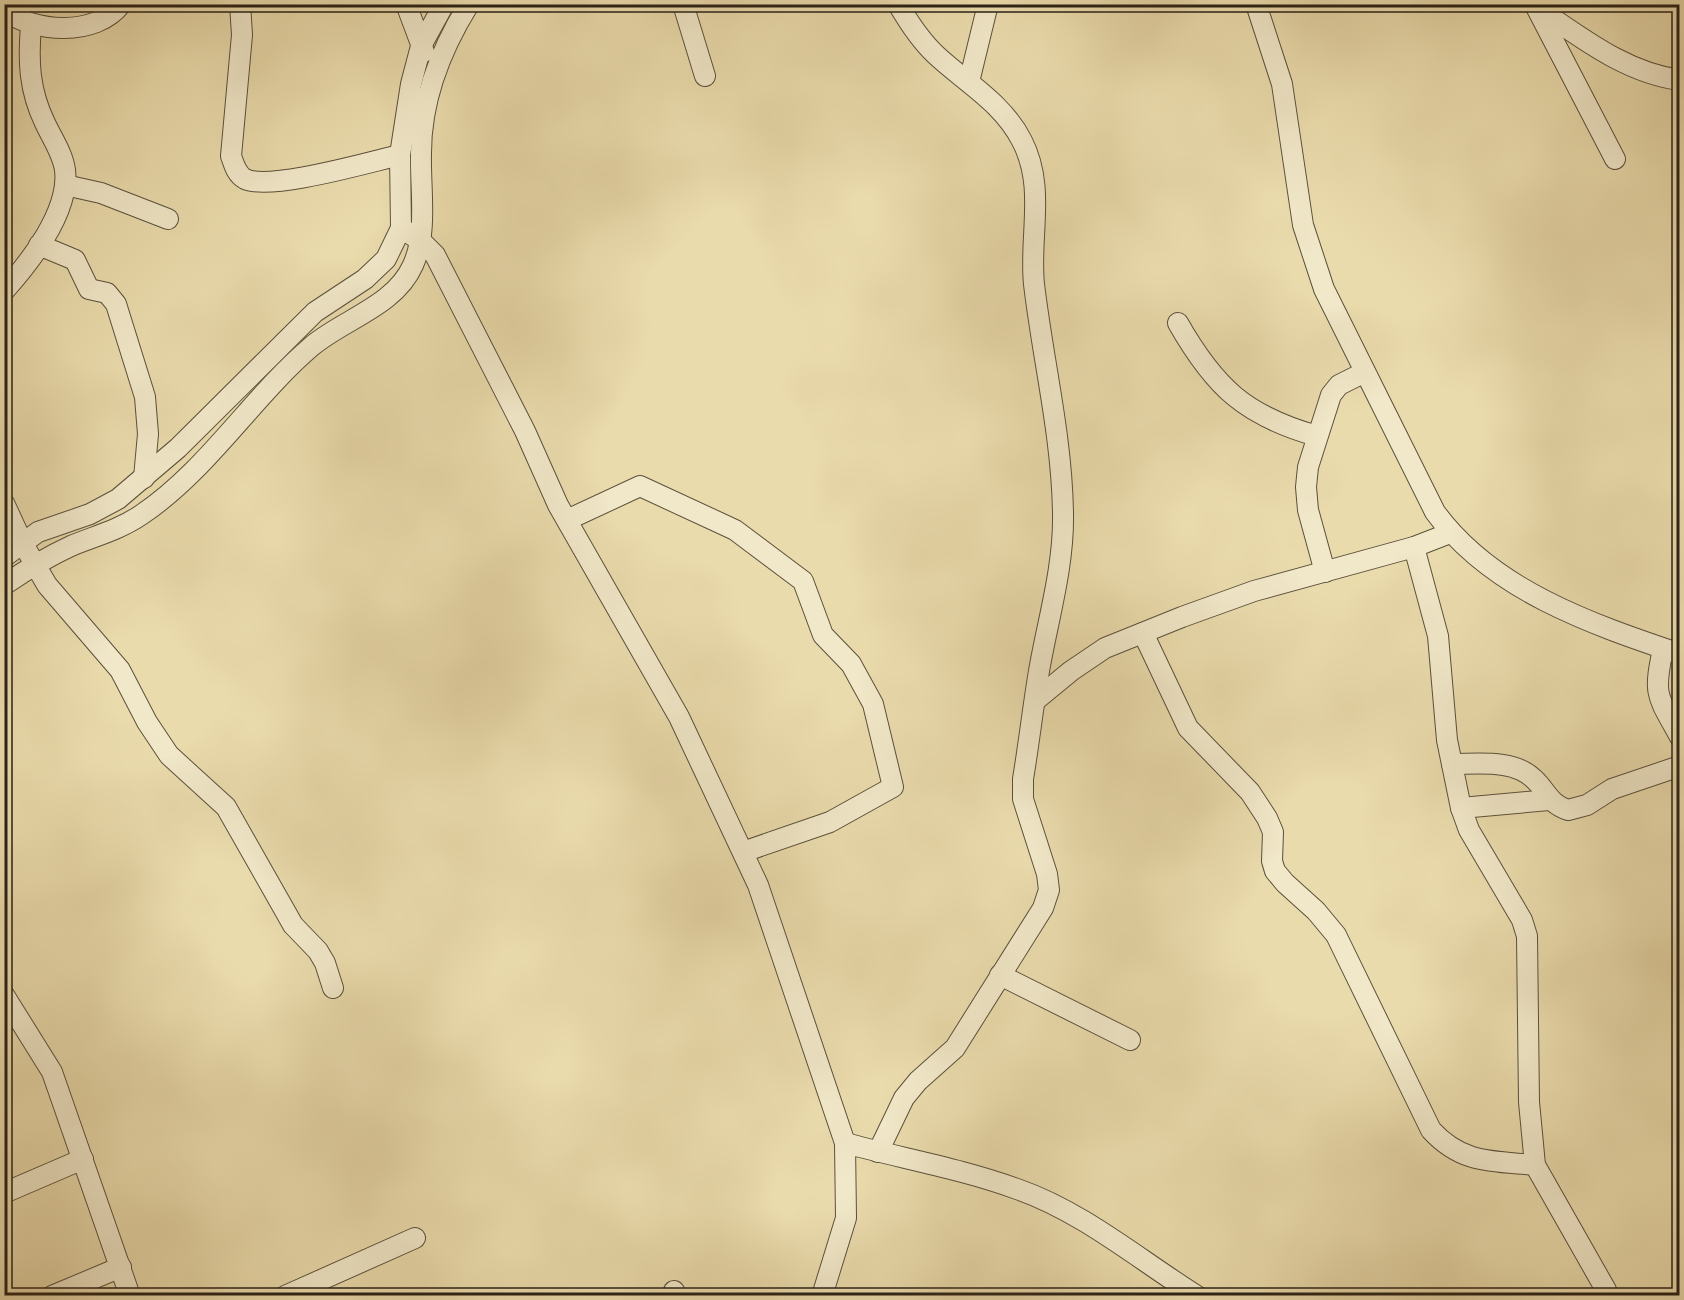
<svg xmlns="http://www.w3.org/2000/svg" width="1684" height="1300" viewBox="0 0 1684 1300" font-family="'EB Garamond',serif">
<rect width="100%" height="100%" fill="#eadbac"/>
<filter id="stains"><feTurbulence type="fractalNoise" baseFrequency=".00333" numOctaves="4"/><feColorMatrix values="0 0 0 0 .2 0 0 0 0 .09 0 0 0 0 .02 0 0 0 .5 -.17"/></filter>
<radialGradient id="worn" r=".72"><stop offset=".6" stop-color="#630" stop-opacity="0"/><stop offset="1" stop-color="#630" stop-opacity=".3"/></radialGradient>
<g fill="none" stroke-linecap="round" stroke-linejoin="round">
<defs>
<g id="minor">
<path d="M240,4L242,35L231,156C234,164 236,174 245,179C270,191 369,162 400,155"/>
<path d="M406,4L424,52"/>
<path d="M683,4L705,76"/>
<path d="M1256,4L1282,84L1303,225L1324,289L1435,512C1492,590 1591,624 1680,654"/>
<path d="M1536,7L1615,159"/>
<path d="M1539,9C1582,38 1626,73 1680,80"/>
<path d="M4,10C34,33 96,37 121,4"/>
<path d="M969,82L988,4"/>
<path d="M65,185L101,193L168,219"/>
<path d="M401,228L421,241L435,255L525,431L558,505L679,717L758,885L845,1143L846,1218L822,1296"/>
<path d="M39,245L75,260L89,289L107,293L116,304L145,397L148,434L144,478"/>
<path d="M4,291C30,262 70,211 65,170C63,154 52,138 45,123C29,90 28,61 31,25"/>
<path d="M1178,323C1215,388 1246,416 1317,436"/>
<path d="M4,503L22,542L47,585L120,670L147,722L169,755L226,807L293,925L318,951L325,963L333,988"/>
<path d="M567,520L640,486L735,530L803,581L823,635L851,664L873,704L893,787L830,822L743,852"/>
<path d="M1414,547L1438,636L1447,740L1461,808L1469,830L1522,920L1527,936L1529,1102L1535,1165L1606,1290"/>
<path d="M4,557L38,532L90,514L118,499L178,448L315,312L365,279L386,259L401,228L400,155L411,84L421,46L444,4"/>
<path d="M1325,572L1308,510L1306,487L1308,467L1331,395L1339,385L1365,372"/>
<path d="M4,585C26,570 47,557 71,546C95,536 119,530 141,515C208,470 251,398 312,346C344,319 395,306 413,265C428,232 420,189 421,153C421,99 441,49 469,4"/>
<path d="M1143,633L1188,728L1250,792L1267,818L1273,832L1272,861L1275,871L1285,883L1316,911L1336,935L1431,1130C1462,1164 1492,1161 1535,1165"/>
<path d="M1663,649C1653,696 1657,695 1680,737"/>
<path d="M1037,699L1071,671L1105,648L1182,617L1254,591L1414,547L1450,533"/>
<path d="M1452,764C1478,764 1514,759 1534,779C1547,791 1549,804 1568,810L1587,805L1612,789L1680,766"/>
<path d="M1461,808L1549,800"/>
<path d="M1000,975L1130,1040"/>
<path d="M4,995L52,1072L130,1296"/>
<path d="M845,1143C900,1158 963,1169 1017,1189C1083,1212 1138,1259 1197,1296"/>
<path d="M878,1152L904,1098L918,1081L955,1048L1043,908L1049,890L1047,874L1023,799V779C1029,743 1033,707 1039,671C1048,619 1064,567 1063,514C1062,436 1043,361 1034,284C1029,236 1046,187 1022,141C1003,103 966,83 936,55C920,40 909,23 898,4"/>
<path d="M4,1193L83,1159"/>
<path d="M674,1291L677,1296"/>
<path d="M52,1296L121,1267"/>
<path d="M285,1296L415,1238"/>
</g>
</defs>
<use href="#minor" stroke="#5a503c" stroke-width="22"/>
<use href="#minor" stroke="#f1e8c9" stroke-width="20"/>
</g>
<rect width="1684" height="1300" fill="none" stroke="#eadbac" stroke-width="24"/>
<rect x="6" y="6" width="1672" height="1288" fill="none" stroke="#2a2217" stroke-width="3"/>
<rect x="12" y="12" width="1660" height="1276" fill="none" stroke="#2a2217" stroke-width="1.5"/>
<rect width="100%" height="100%" filter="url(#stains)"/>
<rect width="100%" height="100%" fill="url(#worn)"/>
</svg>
